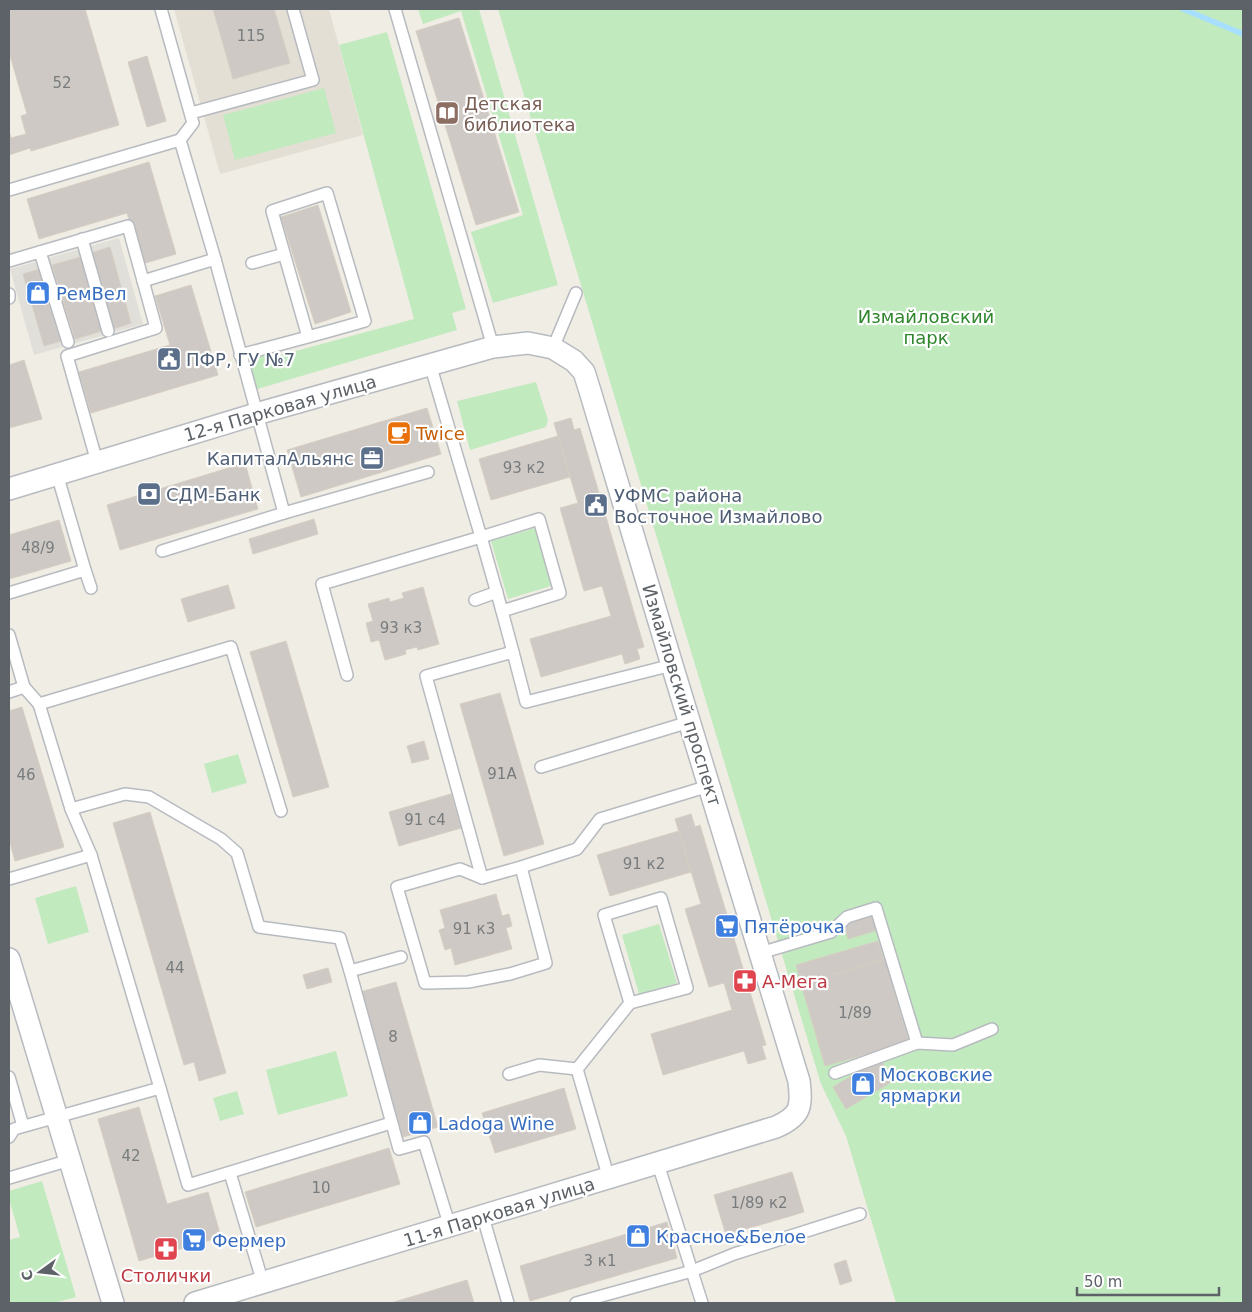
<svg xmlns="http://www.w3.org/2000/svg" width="1252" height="1312" viewBox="0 0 1252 1312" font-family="'DejaVu Sans',sans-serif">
<rect width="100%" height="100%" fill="#f0ede5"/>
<path fill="#e1dfd9" d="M119,238L143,324L34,355L10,269Z"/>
<path fill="#e3dfd5" d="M174,9H329L363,135L220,174Z"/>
<g fill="#c2eabf">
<path d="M418,9H479L558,285L493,303L471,232L523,215L461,11L423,24Z"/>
<path d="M498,9H1243V1303H896L846,1136L821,1084Z"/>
<path d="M387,32L466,309L452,313L457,330L254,390L247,361L268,354L270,358L414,319L339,45Z"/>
<path d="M324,88L336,133L235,160L223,115Z"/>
<path d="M536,382L548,420L546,427L470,450L457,401Z"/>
<path d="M535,528L551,586L508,599L491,541Z"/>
<path d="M238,754L247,783L212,793L204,764Z"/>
<path d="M76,886L89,932L48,944L35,898Z"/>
<path d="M659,924L677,983L639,994L622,935Z"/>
<path d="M336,1051L348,1096L278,1115L266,1070Z"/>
<path d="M237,1091L244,1114L220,1121L213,1098Z"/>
<path d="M42,1181L76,1297L54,1303H9V1240L20,1237L9,1199V1191Z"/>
</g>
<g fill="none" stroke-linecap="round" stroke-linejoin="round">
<path stroke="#a6dfff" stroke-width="5.5" d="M1183,9L1243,34"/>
</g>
<g fill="#cec9c4" stroke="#d6cec2">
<path d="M9,9H85L119,125L31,151L30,148L9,155V131L11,138L26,134L21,116L27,114L9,52Z"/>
<path d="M213,9H274L290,63L233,79Z"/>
<path d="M459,18L519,212L476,225L416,31Z"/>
<path d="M147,56L166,121L147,127L128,62Z"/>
<path d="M149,162L176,254L142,264L127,213L39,239L27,199Z"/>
<path d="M318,205L351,312L315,324L281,217Z"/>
<path d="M110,247L131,323L113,329L91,253Z"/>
<path d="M81,257L102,331L75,339L52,265Z"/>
<path d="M40,269L61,341L44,346L23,274Z"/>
<path d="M191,285L218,375L91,413L79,372L170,345L155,296Z"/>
<path d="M24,360L42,419L9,428V365Z"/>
<path d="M427,408L441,454L301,497L287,450Z"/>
<path d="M571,418L574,430L580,428L644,647L637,649L640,659L625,664L622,654L541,677L530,639L611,616L602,586L584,591L560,508L578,503L554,423Z"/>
<path d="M558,436L570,477L491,500L479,459Z"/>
<path d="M245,463L258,509L120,550L107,505Z"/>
<path d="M314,519L318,534L253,554L249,539Z"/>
<path d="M59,520L71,561L9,579V535Z"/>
<path d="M228,585L235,608L188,622L181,599Z"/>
<path d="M423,587L439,644L418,650L417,647L405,650L406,654L385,660L379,640L371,642L366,623L373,621L368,604L389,598L390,602L404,598L402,593Z"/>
<path d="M286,641L329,787L293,797L250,652Z"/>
<path d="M500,693L544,844L504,856L460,704Z"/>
<path d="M22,707L64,847L15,861L9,839V711Z"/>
<path d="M424,741L429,759L412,763L407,746Z"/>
<path d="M451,794L461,828L399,846L389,812Z"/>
<path d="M150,812L226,1073L199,1081L194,1062L184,1065L113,823Z"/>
<path d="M691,814L695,827L700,825L766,1045L762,1046L766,1059L748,1064L744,1051L663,1075L651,1034L732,1010L724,983L709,987L685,909L701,904L675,819Z"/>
<path d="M679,831L691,872L610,896L597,855Z"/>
<path d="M496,894L502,916L509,914L512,926L506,928L512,949L455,965L451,948L445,950L439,930L445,928L440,910Z"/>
<path d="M874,916L878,930L848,939L844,925Z"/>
<path d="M878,941L884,960L801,984L796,965Z"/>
<path d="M885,959L909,1042L825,1066L801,984Z"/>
<path d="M328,968L332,982L307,989L303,975Z"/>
<path d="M396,982L438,1127L403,1137L360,992Z"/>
<path d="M880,1059L893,1081L846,1109L833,1087Z"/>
<path d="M564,1088L576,1129L495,1153L482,1113Z"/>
<path d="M139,1107L167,1204L208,1192L221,1237L139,1261L98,1119Z"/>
<path d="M389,1148L400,1184L256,1227L245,1192Z"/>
<path d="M792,1172L804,1212L726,1235L714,1195Z"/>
<path d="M667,1222L677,1258L530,1301L520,1266Z"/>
<path d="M846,1260L852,1281L840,1285L834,1264Z"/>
<path d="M467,1280L474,1303H391Z"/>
</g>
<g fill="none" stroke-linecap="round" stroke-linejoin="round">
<defs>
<g id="service">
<path d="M161,9L193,123L180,140L215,259L284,513"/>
<path d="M395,9L493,347"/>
<path d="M191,113L313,80L293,9"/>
<path d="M9,190L180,140"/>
<path d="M82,239L108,331"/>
<path d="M40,252L68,342"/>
<path d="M9,261L128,226L156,328L67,356L97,462"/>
<path d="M252,263L284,254"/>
<path d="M143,281L215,259"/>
<path d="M9,294V298"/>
<path d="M553,348L576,293"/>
<path d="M240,355C282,344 324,333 365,321L327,193L272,211L308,337"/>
<path d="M162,551L284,513L428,472"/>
<path d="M85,570L91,588"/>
<path d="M9,593L85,570L57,474"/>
<path d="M475,600L497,592"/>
<path d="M502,611L513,652"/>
<path d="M9,635L24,687L9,692"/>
<path d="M347,675L322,584L481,537L502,611L560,593L539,519L481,537L430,364"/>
<path d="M24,687L39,704L231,647L281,811"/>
<path d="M39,704L71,809L91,855"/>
<path d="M541,767L689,722"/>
<path d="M71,809L125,794L149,797L221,839L237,853L259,927L340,938L350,971"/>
<path d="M521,867L482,878L460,869L397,887L425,983L468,982L510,974L546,963L521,867L577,849L600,819L709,786"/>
<path d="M482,878L426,676L513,652L526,702L672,665"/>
<path d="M9,879L91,855L160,1088"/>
<path d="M760,953L831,932L847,917L876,908L917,1043"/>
<path d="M401,957L350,971L399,1149L424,1142L450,1227"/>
<path d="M835,1073L917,1043L953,1045L992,1029"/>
<path d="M509,1074L539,1065L577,1069"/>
<path d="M9,1077L23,1126"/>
<path d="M9,1137L14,1129L160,1088L188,1185L391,1123"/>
<path d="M658,1164L702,1303"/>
<path d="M230,1173L263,1283"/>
<path d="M9,1178L70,1160"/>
<path d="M609,1179L577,1069L630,1003L687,988L661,898L604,915L630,1003"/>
<path d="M483,1217L508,1303"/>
<path d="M576,1303L692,1271L734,1254L860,1214"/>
</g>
<g id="minor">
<path d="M9,489L256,414L493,347L528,343L553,348L574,361L584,372L590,391L672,665L799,1081C802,1107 801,1116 776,1127L195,1303"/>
<path d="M9,959L113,1303"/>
</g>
</defs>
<use href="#service" stroke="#b7bbc0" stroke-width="14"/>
<use href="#minor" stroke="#b7bbc0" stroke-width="24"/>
<use href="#service" stroke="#fff" stroke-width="11"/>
<use href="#minor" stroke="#fff" stroke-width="21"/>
</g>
<defs>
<symbol id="library-square" viewBox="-11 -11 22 22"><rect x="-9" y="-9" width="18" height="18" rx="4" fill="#8d6e63" stroke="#fff"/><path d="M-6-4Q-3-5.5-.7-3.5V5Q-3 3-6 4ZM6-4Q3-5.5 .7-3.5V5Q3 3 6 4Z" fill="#fff"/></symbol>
<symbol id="shop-square" viewBox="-11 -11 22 22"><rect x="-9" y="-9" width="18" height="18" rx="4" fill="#3f7fe0" stroke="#fff"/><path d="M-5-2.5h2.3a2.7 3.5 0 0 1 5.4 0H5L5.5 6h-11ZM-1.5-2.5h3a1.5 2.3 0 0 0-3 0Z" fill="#fff"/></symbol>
<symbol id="civic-square" viewBox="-11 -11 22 22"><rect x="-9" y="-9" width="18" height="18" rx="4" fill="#5c6f8a" stroke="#fff"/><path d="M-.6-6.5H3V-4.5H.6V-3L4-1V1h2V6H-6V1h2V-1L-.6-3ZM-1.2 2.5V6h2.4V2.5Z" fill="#fff"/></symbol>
<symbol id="cafe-square" viewBox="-11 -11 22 22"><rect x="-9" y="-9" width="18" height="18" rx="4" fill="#e8710a" stroke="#fff"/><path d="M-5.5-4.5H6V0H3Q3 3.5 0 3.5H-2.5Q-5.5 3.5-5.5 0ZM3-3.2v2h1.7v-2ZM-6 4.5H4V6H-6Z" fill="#fff"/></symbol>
<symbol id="office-square" viewBox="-11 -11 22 22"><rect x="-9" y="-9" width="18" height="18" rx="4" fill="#5c6f8a" stroke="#fff"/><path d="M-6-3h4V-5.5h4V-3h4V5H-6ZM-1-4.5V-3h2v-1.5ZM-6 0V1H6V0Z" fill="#fff"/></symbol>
<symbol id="bank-square" viewBox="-11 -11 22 22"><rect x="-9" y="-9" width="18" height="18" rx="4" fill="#5c6f8a" stroke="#fff"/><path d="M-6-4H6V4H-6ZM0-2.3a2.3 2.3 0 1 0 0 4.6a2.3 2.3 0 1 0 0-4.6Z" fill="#fff"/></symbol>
<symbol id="supermarket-square" viewBox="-11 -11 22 22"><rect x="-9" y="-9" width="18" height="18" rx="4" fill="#3f7fe0" stroke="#fff"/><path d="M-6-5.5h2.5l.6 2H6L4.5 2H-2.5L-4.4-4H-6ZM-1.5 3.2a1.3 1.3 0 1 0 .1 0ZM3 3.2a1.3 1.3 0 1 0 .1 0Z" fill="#fff"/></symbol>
<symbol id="pharmacy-square" viewBox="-11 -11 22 22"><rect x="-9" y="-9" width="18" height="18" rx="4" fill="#e0444e" stroke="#fff"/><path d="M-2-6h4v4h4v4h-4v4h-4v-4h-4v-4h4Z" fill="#fff"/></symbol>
</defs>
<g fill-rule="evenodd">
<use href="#library-square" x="433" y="99" width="28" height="28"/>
<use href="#shop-square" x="24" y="279" width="28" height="28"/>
<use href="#civic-square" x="155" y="345" width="28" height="28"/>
<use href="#cafe-square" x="385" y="419" width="28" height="28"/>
<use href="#office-square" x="358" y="444" width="28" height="28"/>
<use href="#bank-square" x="135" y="480" width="28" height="28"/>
<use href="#civic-square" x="582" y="491" width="28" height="28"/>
<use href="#supermarket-square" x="713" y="912" width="28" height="28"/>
<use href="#pharmacy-square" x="731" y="967" width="28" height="28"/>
<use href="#shop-square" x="849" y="1070" width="28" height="28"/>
<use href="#shop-square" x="406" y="1109" width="28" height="28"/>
<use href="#shop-square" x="624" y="1222" width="28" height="28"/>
<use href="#supermarket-square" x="180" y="1226" width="28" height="28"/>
<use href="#pharmacy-square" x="152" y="1235" width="28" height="28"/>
</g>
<g text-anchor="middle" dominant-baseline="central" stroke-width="4.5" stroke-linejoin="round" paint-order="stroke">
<g font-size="15" fill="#787c7e">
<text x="251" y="36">115</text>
<text x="62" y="83">52</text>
<text x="524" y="468">93 к2</text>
<text x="38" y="548">48/9</text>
<text x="401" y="628">93 к3</text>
<text x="502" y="774">91А</text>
<text x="26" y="775">46</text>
<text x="425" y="820">91 с4</text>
<text x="644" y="864">91 к2</text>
<text x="474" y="929">91 к3</text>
<text x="175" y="968">44</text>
<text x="855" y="1013">1/89</text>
<text x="393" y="1037">8</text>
<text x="131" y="1156">42</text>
<text x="321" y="1188">10</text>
<text x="759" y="1203">1/89 к2</text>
<text x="600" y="1261">3 к1</text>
</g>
<g font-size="18" fill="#785e54" stroke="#fff" text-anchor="start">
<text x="464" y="103">Детская<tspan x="464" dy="21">библиотека</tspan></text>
</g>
<g font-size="18" fill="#366cbe" stroke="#fff" text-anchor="start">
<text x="56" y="293">РемВел</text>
<text x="744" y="926">Пятёрочка</text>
<text x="880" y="1074">Московские<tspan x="880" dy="21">ярмарки</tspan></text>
<text x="438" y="1123">Ladoga Wine</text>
<text x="656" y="1236">Красное&amp;Белое</text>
<text x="212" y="1240">Фермер</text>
</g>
<g font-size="18" fill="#2f862c" stroke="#fff">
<text x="926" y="316">Измайловский<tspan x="926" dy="21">парк</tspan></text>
</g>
<g font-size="18" fill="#4e5e75" stroke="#fff" text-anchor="start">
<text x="186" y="359">ПФР, ГУ №7</text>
<text x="354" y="458" text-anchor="end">КапиталАльянс</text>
<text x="166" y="494">СДМ-Банк</text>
<text x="614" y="495">УФМС района<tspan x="614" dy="21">Восточное Измайлово</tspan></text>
</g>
<g font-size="18" fill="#5c6267" stroke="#fff">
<text transform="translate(280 408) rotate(-16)">12-я Парковая улица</text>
<text transform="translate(682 695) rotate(73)">Измайловский проспект</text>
<text transform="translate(499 1212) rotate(-17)">11-я Парковая улица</text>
</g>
<g font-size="18" fill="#c56008" stroke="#fff" text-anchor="start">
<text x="416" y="433">Twice</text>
</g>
<g font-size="18" fill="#be3a42" stroke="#fff" text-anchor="start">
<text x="762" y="981">А-Мега</text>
<text x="166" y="1275" text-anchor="middle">Столички</text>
</g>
</g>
<rect width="1252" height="1312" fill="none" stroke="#5c6267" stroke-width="20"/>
<g transform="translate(40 1272) rotate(255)" stroke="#ffffff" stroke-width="4" paint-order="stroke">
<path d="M0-4L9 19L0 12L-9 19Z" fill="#5c6267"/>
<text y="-8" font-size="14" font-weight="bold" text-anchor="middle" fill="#5c6267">С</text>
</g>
<path d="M1077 1287v8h142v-8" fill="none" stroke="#5c6267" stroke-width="2.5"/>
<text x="1084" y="1287" font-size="15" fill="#5c6267" stroke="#ffffff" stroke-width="4" paint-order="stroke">50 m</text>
</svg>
